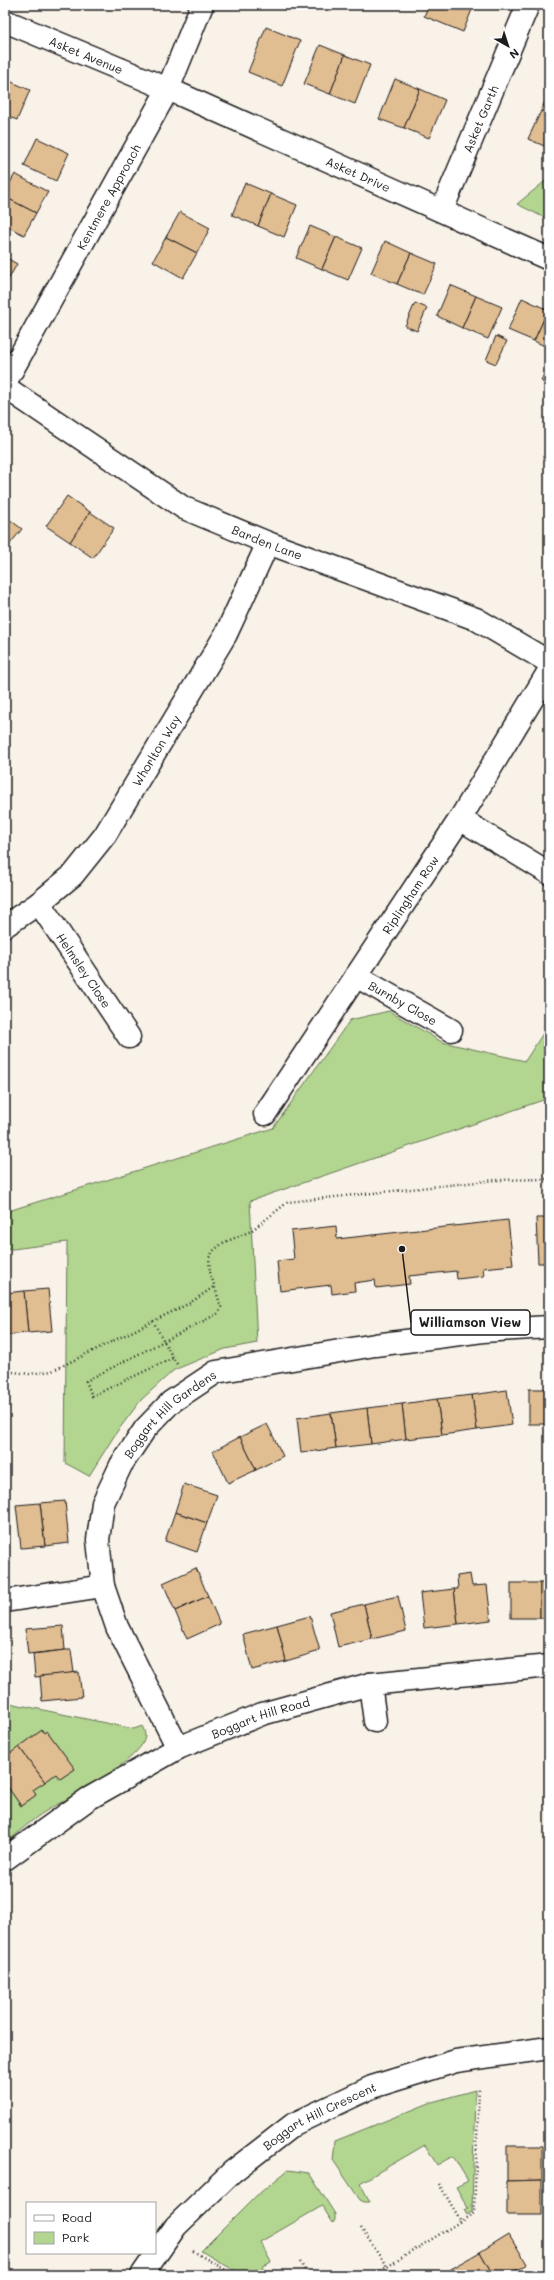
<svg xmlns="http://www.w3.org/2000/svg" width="554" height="2280" viewBox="0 0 554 2280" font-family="Mali,sans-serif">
<rect width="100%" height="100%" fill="#f9f2e9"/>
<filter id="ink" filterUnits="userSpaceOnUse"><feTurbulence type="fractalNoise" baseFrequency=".025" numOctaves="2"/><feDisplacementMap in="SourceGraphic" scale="8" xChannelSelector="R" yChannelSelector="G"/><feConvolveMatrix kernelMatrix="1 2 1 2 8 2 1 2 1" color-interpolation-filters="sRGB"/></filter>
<g filter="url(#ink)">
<g fill="#b2d590" stroke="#677856">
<path d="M549,178V220L517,204Z"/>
<path d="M389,1011L442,1042L525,1061L549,1024V1098L250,1201L257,1343L225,1349L174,1370L141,1400L116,1433L89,1476L65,1463L67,1242L5,1250V1212L273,1128L350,1020Z"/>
<path d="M5,1702L134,1729L142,1726C143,1728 145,1732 145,1735C146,1759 65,1799 46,1811C31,1820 18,1833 5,1844Z"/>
<path d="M475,2090L472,2212L467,2215L464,2210L468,2208L456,2187L468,2181L453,2156L437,2165L425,2145L360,2183L370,2202H364L360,2200L333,2160L335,2141L432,2102Z"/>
<path d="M288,2170L309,2173L335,2214V2220L333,2223L322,2206L260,2242L271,2262L262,2267L267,2275H242L201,2251L256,2196Z"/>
</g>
<g fill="#e1bd92" stroke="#1c1c1c">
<path d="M429,5H469L473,7L463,32L424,16Z"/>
<path d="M266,27L300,41L282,86L248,72Z"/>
<path d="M320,45L345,55L330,94L304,84Z"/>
<path d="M345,55L370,65L355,104L330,94Z"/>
<path d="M5,79L30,90L17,120L5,115Z"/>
<path d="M395,79L420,89L404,128L379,119Z"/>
<path d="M420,89L445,100L429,138L404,128Z"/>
<path d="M549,92V114L541,111Z"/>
<path d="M541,111L549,114V148L528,139Z"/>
<path d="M37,138L69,153L56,181L24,166Z"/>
<path d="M15,174L48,192L36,213L5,197V192Z"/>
<path d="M245,183L271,194L258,226L232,215Z"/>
<path d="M271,194L297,205L284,237L258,226Z"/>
<path d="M5,197L36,213L24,235L5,225Z"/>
<path d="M180,212L210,228L197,253L166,237Z"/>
<path d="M310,226L336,237L322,269L296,258Z"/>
<path d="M166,237L197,253L183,278L153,261Z"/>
<path d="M336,237L362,248L348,280L322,269Z"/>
<path d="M385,241L411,253L397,284L371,273Z"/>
<path d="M411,253L437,264L423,295L397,284Z"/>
<path d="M5,257L17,264L5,285Z"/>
<path d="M450,285L476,296L462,328L437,316Z"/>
<path d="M476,296L502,307L488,339L462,328Z"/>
<path d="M522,298L548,310L534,341L508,330Z"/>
<path d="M415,303L427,308L417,331L405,326Z"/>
<path d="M548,310H549V348L534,341Z"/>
<path d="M496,336L507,341L496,364L486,360Z"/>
<path d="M549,362V385L541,381Z"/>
<path d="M67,496L90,512L70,542L46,526Z"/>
<path d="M90,512L114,528L93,558L70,542Z"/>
<path d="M5,516L22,529L5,550Z"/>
<path d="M536,1218H549V1263H538Z"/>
<path d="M508,1220L513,1265L483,1268L484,1276L457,1279L456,1271L409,1276L410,1284L376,1288L375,1280L354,1283L355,1291L332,1294L331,1285L280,1291L277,1261L294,1259L291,1231L336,1226L337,1239Z"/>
<path d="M48,1289L52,1331L28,1333L24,1291Z"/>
<path d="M24,1291L28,1333L5,1335V1293Z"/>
<rect x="529" y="1389" width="20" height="35"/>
<path d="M507,1390L512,1425L477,1430L472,1395Z"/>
<path d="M472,1395L477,1430L442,1435L437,1399Z"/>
<path d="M437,1399L442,1435L406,1439L402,1404Z"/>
<path d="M402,1404L406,1439L371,1444L367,1408Z"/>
<path d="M367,1408L371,1444L336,1448L331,1413Z"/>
<path d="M331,1413L336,1448L301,1453L297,1418Z"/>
<path d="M267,1424L283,1456L256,1470L240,1437Z"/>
<path d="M5,1426L8,1449H5Z"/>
<path d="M240,1437L256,1470L228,1483L213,1451Z"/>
<path d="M184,1484L217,1495L207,1523L175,1512Z"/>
<path d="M65,1501L69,1543L45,1546L40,1503Z"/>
<path d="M40,1503L45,1546L21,1548L16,1505Z"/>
<path d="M5,1507L9,1549H5Z"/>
<path d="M175,1512L207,1523L197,1552L165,1541Z"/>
<path d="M196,1568L208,1596L175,1611L163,1583Z"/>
<path d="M470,1574L472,1586L487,1585L491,1620L458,1624L454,1589H458L457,1576Z"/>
<rect x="511" y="1583" width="29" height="35"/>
<rect x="540" y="1583" width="9" height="35"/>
<path d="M454,1589L458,1624L424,1628L420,1593Z"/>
<path d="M208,1596L220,1624L187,1639L175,1611Z"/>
<path d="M398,1596L406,1631L372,1639L364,1604Z"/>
<path d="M364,1604L372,1639L338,1647L330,1612Z"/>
<path d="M310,1616L320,1651L286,1661L277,1625Z"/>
<path d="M277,1625L286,1661L252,1670L243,1634Z"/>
<path d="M63,1626L65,1650L28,1654L25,1629Z"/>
<path d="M65,1650H71L74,1673L35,1677L33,1654Z"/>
<path d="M79,1672L82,1697L42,1701L40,1676Z"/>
<path d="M42,1730L44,1733L47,1731L75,1769L60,1779L56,1774L45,1782L19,1747Z"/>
<path d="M19,1747L45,1782L33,1790L36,1795L21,1806L5,1783V1757Z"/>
<path d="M507,2146H542V2180L507,2181Z"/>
<path d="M542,2180V2215H507V2181Z"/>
<path d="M509,2234L527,2264L508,2275H493L480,2252Z"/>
<path d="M480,2252L493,2275H453L450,2269Z"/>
</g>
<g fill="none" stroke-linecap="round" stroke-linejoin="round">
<defs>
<g id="minor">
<path id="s1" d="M5,21L168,89L549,259"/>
<path id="s2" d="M442,210L528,5"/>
<path id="s3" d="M5,383L168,89L202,5"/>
<path id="s4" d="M5,387L184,508L268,543L476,619L549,662"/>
<path d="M460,819L549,873"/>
<path id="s5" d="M39,903L129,1037"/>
<path id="s6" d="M5,926L39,903L73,875L105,835L226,634L268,543"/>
<path id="s7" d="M356,976L451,1030"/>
<path id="s8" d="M265,1114L460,819L549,671"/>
<path d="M5,1601L103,1586"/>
<path d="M370,1684L375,1721"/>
<path id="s9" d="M178,1748L117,1627L103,1586L98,1540L103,1503L121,1465L145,1429L171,1402L216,1372L375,1345L483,1331L549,1327"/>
<path id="s10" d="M5,1859L88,1799L178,1748L262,1714L370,1684L549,1666"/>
<path id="s11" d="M142,2275L176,2226L232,2172L294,2124L372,2087L456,2061L549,2048"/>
</g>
</defs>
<use href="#minor" stroke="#1c1c1c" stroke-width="25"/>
<g stroke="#1c1c1c" stroke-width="2.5" stroke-dasharray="1 3" stroke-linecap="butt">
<path d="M153,1321L173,1358"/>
<path d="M177,1364L173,1358L92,1396L86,1381L219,1313L221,1307L210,1272L209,1258L213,1251L223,1243L251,1231L288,1202L496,1180L549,1179"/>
<path d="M5,1371L29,1374L52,1371L190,1303L215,1286"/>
<path d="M439,2184L461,2221"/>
<path d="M361,2228L387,2267"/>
<path d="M193,2251L234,2275"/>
<path d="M300,2262L308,2275"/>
<path d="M374,2275L474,2213L479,2087"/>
</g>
<use href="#minor" stroke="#fff" stroke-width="22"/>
</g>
</g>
<g text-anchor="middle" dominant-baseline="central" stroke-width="3" stroke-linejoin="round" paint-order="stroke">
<g font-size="12" fill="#1c1c1c" stroke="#fff">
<text stroke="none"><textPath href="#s1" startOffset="88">Asket Avenue</textPath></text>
<text stroke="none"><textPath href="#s2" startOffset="99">Asket Garth</textPath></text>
<text stroke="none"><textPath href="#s1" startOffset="385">Asket Drive</textPath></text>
<text stroke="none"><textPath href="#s3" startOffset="213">Kentmere Approach</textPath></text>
<text stroke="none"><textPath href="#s4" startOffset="306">Barden Lane</textPath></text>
<text stroke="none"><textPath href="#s6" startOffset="235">Whorlton Way</textPath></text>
<text stroke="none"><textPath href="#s8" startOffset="263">Riplingham Row</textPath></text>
<text stroke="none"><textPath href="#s5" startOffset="81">Helmsley Close</textPath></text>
<text stroke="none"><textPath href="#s7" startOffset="54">Burnby Close</textPath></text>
<text stroke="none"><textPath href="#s9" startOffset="376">Boggart Hill Gardens</textPath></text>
<text stroke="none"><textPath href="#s10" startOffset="294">Boggart Hill Road</textPath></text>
<text stroke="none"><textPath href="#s11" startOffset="242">Boggart Hill Crescent</textPath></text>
</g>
</g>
<path fill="none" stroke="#1c1c1c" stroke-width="1.5" d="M402 1249L411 1323"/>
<circle fill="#1c1c1c" stroke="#fff" stroke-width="1.5" cx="402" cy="1249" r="4"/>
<rect fill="#fff" stroke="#1c1c1c" stroke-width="1.5" x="411" y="1310" width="119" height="25" rx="4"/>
<g font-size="13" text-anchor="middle" font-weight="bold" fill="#1c1c1c">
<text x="470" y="1327">Williamson View</text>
</g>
<rect width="554" height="2280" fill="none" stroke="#fff" stroke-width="20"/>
<rect x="10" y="10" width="534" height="2260" fill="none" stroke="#1c1c1c" stroke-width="1.5" filter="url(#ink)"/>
<rect x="26" y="2202" width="130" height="52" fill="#ffffff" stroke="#a4a4a4"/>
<rect x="34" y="2215" width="20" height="6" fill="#ffffff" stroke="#a4a4a4"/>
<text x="62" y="2222" font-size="12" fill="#1c1c1c">Road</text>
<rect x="34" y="2232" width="20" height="12" fill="#b2d590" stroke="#a4a4a4"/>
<text x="62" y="2242" font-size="12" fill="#1c1c1c">Park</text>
<g transform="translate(508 46) rotate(141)" stroke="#ffffff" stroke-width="3" paint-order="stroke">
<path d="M0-3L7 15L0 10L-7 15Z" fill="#1c1c1c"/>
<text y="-6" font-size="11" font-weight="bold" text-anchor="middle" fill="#1c1c1c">N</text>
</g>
</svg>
